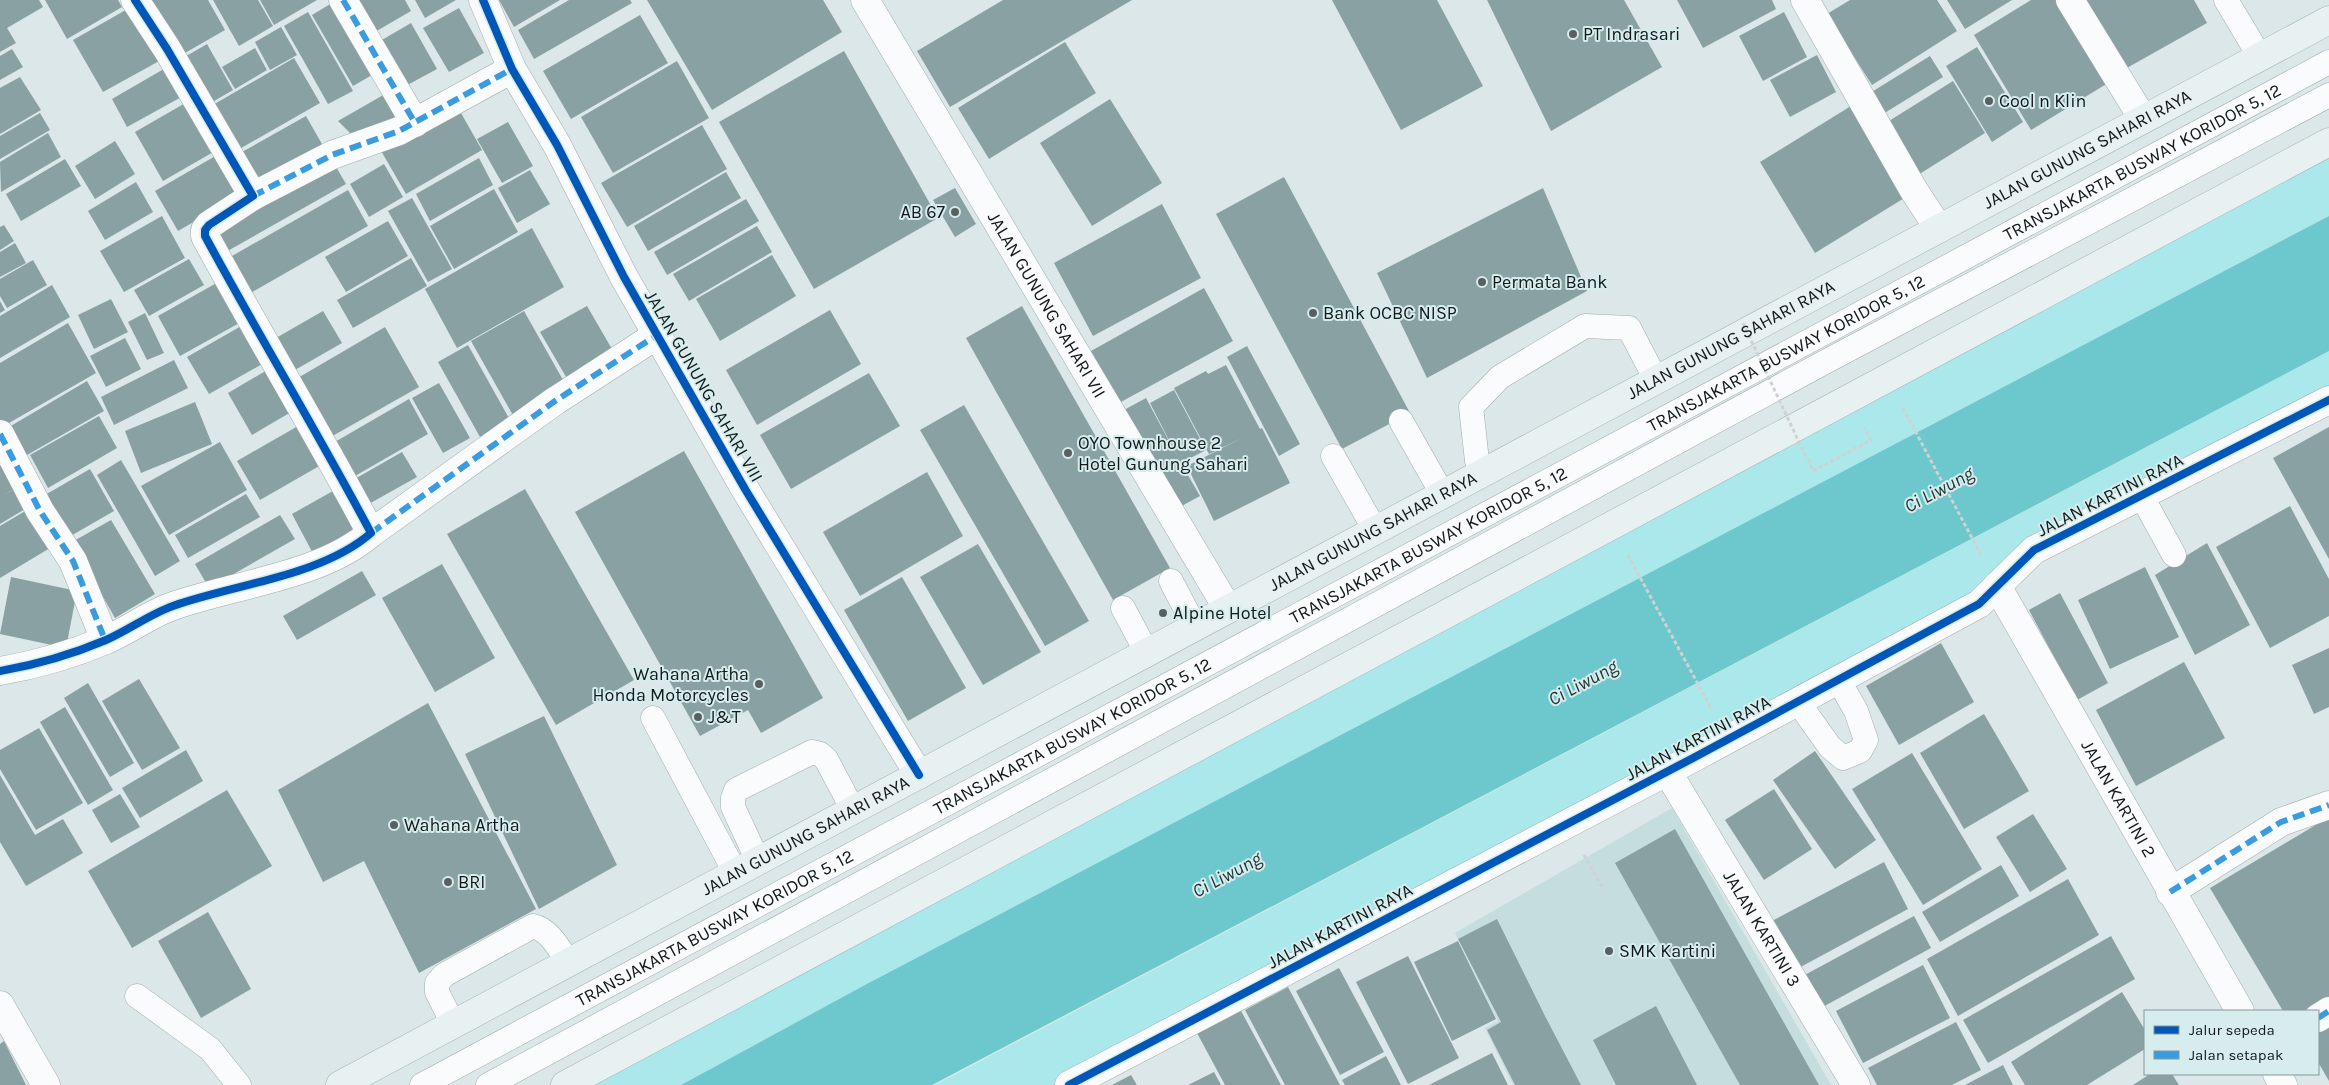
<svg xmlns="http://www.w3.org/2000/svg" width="2329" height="1085" viewBox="0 0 2329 1085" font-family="Karla,sans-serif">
<rect width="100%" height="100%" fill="#dbe7e8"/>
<path fill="#c6ddde" d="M1672,808L1831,1085H1513L1485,1028L1498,1021L1455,933Z"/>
<g fill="#abe8eb">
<path d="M2329,142V216L803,1019L681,1085H565Z"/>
<path d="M2329,351V400L2034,550L1979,604L1070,1085H935Z"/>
</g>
<path fill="#6cc8cd" d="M2329,216V351L932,1085H681L865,985Z"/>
<g fill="#89a1a3">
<path d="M0,0H39L43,7L7,28L16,43L0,52Z"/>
<path d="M45,0H118L122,7L67,39Z"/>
<path d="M145,0H208L225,30L178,57Z"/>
<path d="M213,0H258L273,26L239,46Z"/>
<path d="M260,0H317L274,25Z"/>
<path d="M337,0L379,71L353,86L312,15Z"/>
<path d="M347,0H405L411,11L368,36Z"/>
<path d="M415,0H456L425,18Z"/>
<path d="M499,0H560L514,27Z"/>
<path d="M569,0H630L632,3L534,59L518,30Z"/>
<path d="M647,0H823L842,32L712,110Z"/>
<path d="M1003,0H1132L950,107L917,51Z"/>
<path d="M1332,0H1437L1483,86L1401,130Z"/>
<path d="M1487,0H1624L1662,67L1551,131Z"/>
<path d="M1677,0H1772L1776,9L1703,48Z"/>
<path d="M1850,0H1937L1957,31L1872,85L1827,14Z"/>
<path d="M1947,0H2012L1965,29Z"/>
<path d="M2031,0H2058L2108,83L2031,130L1974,35Z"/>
<path d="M2086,0H2194L2207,23L2125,69Z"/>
<path d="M131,7L161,60L103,92L73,40Z"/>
<path d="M459,8L484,53L449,72L423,28Z"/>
<path d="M308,12L353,91L328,104L284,26Z"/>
<path d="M1784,12L1807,57L1763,81L1739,36Z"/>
<path d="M640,15L668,63L571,119L543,71Z"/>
<path d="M411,23L437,69L400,89L375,44Z"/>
<path d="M281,27L297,55L270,70L255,42Z"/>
<path d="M1065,42L1096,93L989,159L958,108Z"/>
<path d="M207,44L233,90L209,104L183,58Z"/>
<path d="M1977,47L2023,122L1992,142L1946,66Z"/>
<path d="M255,48L267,70L235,89L222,67Z"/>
<path d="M12,49L23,67L0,80V56Z"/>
<path d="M844,51L938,218L814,289L719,122Z"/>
<path d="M1817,55L1836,92L1790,117L1770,80Z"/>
<path d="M1930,56L1943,77L1878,117L1865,96Z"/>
<path d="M294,58L320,103L236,151L211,106Z"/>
<path d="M677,61L709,118L613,173L581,117Z"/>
<path d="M169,66L185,95L127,127L112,99Z"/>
<path d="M20,77L41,110L0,134V88Z"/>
<path d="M1953,81L1985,133L1913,178L1881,126Z"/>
<path d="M392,90L408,115L358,141L338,121Z"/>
<path d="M194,98L222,147L163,181L135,132Z"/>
<path d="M1110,99L1162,183L1092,226L1040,143Z"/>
<path d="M457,106L482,150L406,194L380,149Z"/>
<path d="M1851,106L1906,197L1815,253L1760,162Z"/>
<path d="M40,113L50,130L0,159V136Z"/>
<path d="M306,116L326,151L263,188L242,152Z"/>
<path d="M508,122L533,166L502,183L477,139Z"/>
<path d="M702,125L727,169L627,227L601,183Z"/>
<path d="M48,133L61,157L1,192L0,162Z"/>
<path d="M115,141L135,174L95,199L75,166Z"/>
<path d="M224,151L247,191L178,231L155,191Z"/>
<path d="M479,158L493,185L430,221L416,194Z"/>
<path d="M65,159L81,186L21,221L6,194Z"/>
<path d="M332,160L346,184L224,253L211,229Z"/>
<path d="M384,164L403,197L369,217L350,184Z"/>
<path d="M530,170L550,204L517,223L498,188Z"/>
<path d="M726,172L741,198L648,251L634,226Z"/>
<path d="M1284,177L1410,413L1342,449L1216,214Z"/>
<path d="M136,182L153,212L105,240L88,211Z"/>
<path d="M955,188L976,224L955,237L933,200Z"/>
<path d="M1543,188L1587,291L1427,378L1377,273Z"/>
<path d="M494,189L518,232L454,269L430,226Z"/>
<path d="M348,190L368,226L245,296L225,260Z"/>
<path d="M412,198L452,269L428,282L388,211Z"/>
<path d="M746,199L759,221L667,275L654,252Z"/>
<path d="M1162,204L1201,278L1093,336L1054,263Z"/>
<path d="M162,216L185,258L124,292L100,251Z"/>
<path d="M388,221L408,256L346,292L325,257Z"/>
<path d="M4,225L14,241L0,250V227Z"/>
<path d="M757,226L772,252L689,301L673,274Z"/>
<path d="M532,228L564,287L457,348L425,289Z"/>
<path d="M15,243L26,263L0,277V252Z"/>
<path d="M772,255L796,296L720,341L696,299Z"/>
<path d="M411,258L427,286L353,328L337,300Z"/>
<path d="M189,259L204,285L149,316L134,290Z"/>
<path d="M33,260L47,285L7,308L0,296V279Z"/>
<path d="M220,281L243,321L180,356L158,316Z"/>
<path d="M52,285L70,317L0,358V316Z"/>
<path d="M1204,288L1233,341L1119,403L1091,351Z"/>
<path d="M111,299L128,332L94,349L78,315Z"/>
<path d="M0,301L5,310L0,313Z"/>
<path d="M587,306L616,356L569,382L540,332Z"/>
<path d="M1022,306L1170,568L1113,600L966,338Z"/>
<path d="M830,310L861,364L757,425L726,370Z"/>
<path d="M323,311L342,343L288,374L269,342Z"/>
<path d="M524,311L567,387L514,417L471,341Z"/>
<path d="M145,313L164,353L147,360L128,322Z"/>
<path d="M68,323L96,373L2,427L0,424V363Z"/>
<path d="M243,325L264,363L209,394L187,357Z"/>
<path d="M385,327L419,387L329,438L296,379Z"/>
<path d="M125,338L141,369L106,387L90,356Z"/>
<path d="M468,345L510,420L480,437L438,362Z"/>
<path d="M1247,346L1300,444L1279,456L1227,357Z"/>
<path d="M174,360L188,388L114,425L101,397Z"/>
<path d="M1226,365L1260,429L1262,428L1290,483L1214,521L1187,466L1242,438L1209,454L1174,388L1206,371L1208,374Z"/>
<path d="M274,366L298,408L252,435L228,393Z"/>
<path d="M869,373L900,426L791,489L760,435Z"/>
<path d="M87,381L104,411L20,459L4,430Z"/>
<path d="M439,383L470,438L443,453L412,398Z"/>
<path d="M1174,390L1206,450L1181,463L1200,496L1178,508L1124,410L1146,398L1178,458L1150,403Z"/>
<path d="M409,399L428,434L348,480L328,446Z"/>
<path d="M195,402L212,444L141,473L125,431Z"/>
<path d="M964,405L1089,621L1045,646L920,430Z"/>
<path d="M99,416L117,448L48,488L30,455Z"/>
<path d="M305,422L328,461L260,500L237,461Z"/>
<path d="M2329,427V559L2273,458Z"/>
<path d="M220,442L247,490L169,535L141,486Z"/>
<path d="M684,451L823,698L761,733L748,710L700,736L575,512Z"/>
<path d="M402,452L417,477L367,505L353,480Z"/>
<path d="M121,460L180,561L155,576L97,475Z"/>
<path d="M4,463L18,487L4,495L19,487L30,506L0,524V466Z"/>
<path d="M90,469L114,511L62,541L38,499Z"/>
<path d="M927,472L963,536L860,596L823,532Z"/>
<path d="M525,489L634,680L556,725L447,534Z"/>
<path d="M333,491L359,537L317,561L292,514Z"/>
<path d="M246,494L260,517L188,558L175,535Z"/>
<path d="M2290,506L2329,579V616L2270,648L2216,547Z"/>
<path d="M32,507L55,545L0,578V526Z"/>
<path d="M280,515L295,539L209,588L195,564Z"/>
<path d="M111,520L155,594L115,618L72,542Z"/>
<path d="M2207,543L2250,625L2195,655L2155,575Z"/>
<path d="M978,544L1041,652L983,685L920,577Z"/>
<path d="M442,564L495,658L435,692L382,598Z"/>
<path d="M2145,567L2179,637L2110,669L2078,600Z"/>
<path d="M362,571L376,595L297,640L283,616Z"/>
<path d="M11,577L77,591L66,648L0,634Z"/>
<path d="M902,577L966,688L908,721L844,610Z"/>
<path d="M2060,593L2108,683L2077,700L2029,610Z"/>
<path d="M1941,643L1974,702L1899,745L1866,686Z"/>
<path d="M2329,648V707L2314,714L2292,665Z"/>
<path d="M2184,662L2225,738L2136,786L2096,710Z"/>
<path d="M139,679L180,748L142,770L102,701Z"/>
<path d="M88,683L134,763L110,777L64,698Z"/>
<path d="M428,703L536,909L419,973L364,861L323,882L278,790Z"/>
<path d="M65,707L113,790L88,805L40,722Z"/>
<path d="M1984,714L2029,791L1964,829L1920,753Z"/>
<path d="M544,716L617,865L539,909L465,754Z"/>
<path d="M39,728L83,803L36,830L0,769V750Z"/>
<path d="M186,750L203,781L140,818L122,788Z"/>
<path d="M1815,751L1876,840L1835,869L1773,780Z"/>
<path d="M1912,753L1982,869L1923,905L1852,789Z"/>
<path d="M0,775L35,835L63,819L83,853L26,886L0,842Z"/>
<path d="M1774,789L1812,849L1764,880L1725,820Z"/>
<path d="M227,790L272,866L132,948L88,871Z"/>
<path d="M120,794L140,827L111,843L92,810Z"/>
<path d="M2033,814L2067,869L2030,892L1996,837Z"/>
<path d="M2329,817V997L2305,1011H2283L2210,888Z"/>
<path d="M1675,829L1819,1085H1740L1615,863Z"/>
<path d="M1884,862L1908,909L1795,970L1770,922Z"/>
<path d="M2001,865L2019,896L1940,942L1922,912Z"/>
<path d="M2068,879L2099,935L1958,1016L1927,959Z"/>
<path d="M208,912L251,989L201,1018L158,941Z"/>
<path d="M1914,916L1931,948L1819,1009L1801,977Z"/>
<path d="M1497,919L1545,1016L1581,1085H1515L1487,1030L1501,1022L1458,939Z"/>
<path d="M2111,936L2135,979L1988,1063L1963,1020Z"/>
<path d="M1458,941L1496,1019L1452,1041L1414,962Z"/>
<path d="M1408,956L1459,1058L1408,1084L1356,982Z"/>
<path d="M1923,965L1950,1018L1863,1063L1836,1011Z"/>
<path d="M1339,968L1384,1052L1340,1075L1296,991Z"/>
<path d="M1288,987L1340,1085H1285L1245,1010Z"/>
<path d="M2122,992L2145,1030V1049L2087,1085H2025L2011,1062Z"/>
<path d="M1656,1006L1697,1085H1616L1593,1040Z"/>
<path d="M1240,1009L1281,1085H1225L1197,1033Z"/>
<path d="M1956,1022L1981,1070L1952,1085H1877L1868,1068Z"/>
<path d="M2329,1025V1081L2318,1062V1032Z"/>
<path d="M4,1041L26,1085H0V1044Z"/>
<path d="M1492,1053L1508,1085H1429Z"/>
<path d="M1386,1056L1401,1085H1345L1342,1080Z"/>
<path d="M2003,1065L2013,1085H1965Z"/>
<path d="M1214,1072L1221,1085H1188Z"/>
<path d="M2150,1074H2172L2179,1085H2133Z"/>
<path d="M1131,1075L1137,1085H1112Z"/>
</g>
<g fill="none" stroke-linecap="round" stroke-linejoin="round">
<defs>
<g id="lane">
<path d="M2226,0L2260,57"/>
<path d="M1401,421L1443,495"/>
<path d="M1333,456L1375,530"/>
<path d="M1485,472L1477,461L1471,407L1500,377L1585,326L1629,328L1656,380"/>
<path d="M2141,495L2174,555"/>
<path d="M1171,581L1195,627"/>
<path d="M1123,608L1146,651"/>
<path d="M1798,702L1830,747L1843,758L1860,751L1866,740L1856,711L1838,679"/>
<path d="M653,718L736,874"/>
<path d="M758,861L733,807V798L736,790L812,752L820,754L826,759L853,810"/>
<path d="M137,996L210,1049L239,1085"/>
<path d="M453,1024L437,992V983L444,975L533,926C550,930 559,949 569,963"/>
<path id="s1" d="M422,1085L2329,62"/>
<path d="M488,1085L1825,362L2329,95"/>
</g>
<g id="street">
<path d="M343,0L415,123"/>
<path d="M483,0L512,69L557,145L624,277L745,489L919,775"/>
<path id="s2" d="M865,0L1228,609"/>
<path d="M1805,0L1913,189L1939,229"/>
<path d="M2070,0L2143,119"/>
<path d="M253,196L332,155L399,131L512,69"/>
<path d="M0,434L40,511L73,561L105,640"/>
<path d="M371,533L555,401L657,335"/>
<path d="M0,671C35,665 73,654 106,640C129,630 150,614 173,606C235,584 322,576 371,533C318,433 259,336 205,236V230L209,225L253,196L167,49L135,0"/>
<path id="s3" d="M1667,771L1856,1085"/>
<path d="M2170,892L2281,822L2329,805"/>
<path d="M0,1005L46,1085"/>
<path d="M2318,1018L2329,1011"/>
</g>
<g id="secondary">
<path id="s4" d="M1997,586L2240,1011"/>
<path d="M2277,1074L2283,1085"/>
<path d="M1069,1085L1695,757L1979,604L2034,550L2329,400"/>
</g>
<g id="primary">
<path id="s5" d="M340,1085C1003,730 1665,374 2329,20"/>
<path d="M565,1085L2329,142"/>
</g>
</defs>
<use href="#lane" stroke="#a2acac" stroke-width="25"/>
<use href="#street" stroke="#a2acac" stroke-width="29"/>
<use href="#secondary" stroke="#a2acac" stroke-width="29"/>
<use href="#primary" stroke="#a2b5b6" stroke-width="29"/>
<g stroke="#ced2d3" stroke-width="3" stroke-dasharray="4 2.5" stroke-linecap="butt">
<path d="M1903,408L1981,555"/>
<path d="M1808,459L1813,471L1871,440L1865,428"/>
<path d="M1628,555L1712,710"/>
<path d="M1584,855L1603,889"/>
</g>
<use href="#lane" stroke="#fafbfc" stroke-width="24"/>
<use href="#street" stroke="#fafbfc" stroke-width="28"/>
<use href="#secondary" stroke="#fafbfc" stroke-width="28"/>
<use href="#primary" stroke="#e8f1f1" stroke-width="28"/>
<path stroke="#ced2d3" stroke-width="3" stroke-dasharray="4 2.5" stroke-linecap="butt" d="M1743,323L1806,457"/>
<g stroke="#3a9bdf" stroke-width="6" stroke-dasharray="12 6" stroke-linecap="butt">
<path d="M343,0L415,123"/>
<path d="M253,196L332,155L399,131L512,69"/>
<path d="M0,434L40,511L73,561L105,640"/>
<path d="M371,533L555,401L657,335"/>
<path d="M2170,892L2281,822L2329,805"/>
<path d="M2318,1018L2329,1011"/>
</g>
<defs>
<g id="cycleway">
<path d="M483,0L512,69L557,145L624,277L745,489L919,775"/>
<path d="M0,671C35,665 73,654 106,640C129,630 150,614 173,606C235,584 322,576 371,533C318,433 259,336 205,236V230L209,225L253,196L167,49L135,0"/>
<path d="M1069,1085L1695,757L1979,604L2034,550L2329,400"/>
</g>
</defs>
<use href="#cycleway" stroke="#d6eced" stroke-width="11"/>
<use href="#cycleway" stroke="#0057b8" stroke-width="8"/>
</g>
<g fill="#586162" stroke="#d6eced" stroke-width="2">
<circle cx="1573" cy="34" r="5"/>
<circle cx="1989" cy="101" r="5"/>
<circle cx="955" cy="212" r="5"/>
<circle cx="1482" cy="282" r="5"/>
<circle cx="1313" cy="313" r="5"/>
<circle cx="1068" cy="453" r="5"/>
<circle cx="1163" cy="613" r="5"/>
<circle cx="759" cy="684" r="5"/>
<circle cx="698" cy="717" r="5"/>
<circle cx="394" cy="825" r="5"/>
<circle cx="448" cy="882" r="5"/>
<circle cx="1609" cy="951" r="5"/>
</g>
<g text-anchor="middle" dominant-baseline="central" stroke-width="4" stroke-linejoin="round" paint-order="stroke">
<g font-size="18" fill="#11191a" stroke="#d6eced" text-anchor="start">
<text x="1583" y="34">PT Indrasari</text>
<text x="1999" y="101">Cool n Klin</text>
<text x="945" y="212" text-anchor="end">AB 67</text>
<text x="1492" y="282">Permata Bank</text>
<text x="1323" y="313">Bank OCBC NISP</text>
<text x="1078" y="443">OYO Townhouse 2<tspan x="1078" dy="21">Hotel Gunung Sahari</tspan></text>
<text x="1173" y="613">Alpine Hotel</text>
<text x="749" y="674" text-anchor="end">Wahana Artha<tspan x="749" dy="21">Honda Motorcycles</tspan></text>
<text x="708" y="717">J&amp;T</text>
<text x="404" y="825">Wahana Artha</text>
<text x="458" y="882">BRI</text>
<text x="1619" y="951">SMK Kartini</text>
</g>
<g font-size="18" fill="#11191a" stroke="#d6eced">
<text stroke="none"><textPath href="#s5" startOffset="1982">JALAN GUNUNG SAHARI RAYA</textPath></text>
<text stroke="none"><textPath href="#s1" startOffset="1952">TRANSJAKARTA BUSWAY KORIDOR 5, 12</textPath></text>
<text stroke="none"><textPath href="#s2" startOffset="355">JALAN GUNUNG SAHARI VII</textPath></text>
<text stroke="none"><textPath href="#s5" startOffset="1578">JALAN GUNUNG SAHARI RAYA</textPath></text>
<text stroke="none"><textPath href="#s1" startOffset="1548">TRANSJAKARTA BUSWAY KORIDOR 5, 12</textPath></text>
<text transform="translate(704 386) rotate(60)">JALAN GUNUNG SAHARI VIII</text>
<text transform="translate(2110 495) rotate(-27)">JALAN KARTINI RAYA</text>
<text stroke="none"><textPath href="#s5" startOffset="1172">JALAN GUNUNG SAHARI RAYA</textPath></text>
<text stroke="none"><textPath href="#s1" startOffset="1142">TRANSJAKARTA BUSWAY KORIDOR 5, 12</textPath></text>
<text stroke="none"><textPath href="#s1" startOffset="738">TRANSJAKARTA BUSWAY KORIDOR 5, 12</textPath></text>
<text transform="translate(1698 738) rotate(-28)">JALAN KARTINI RAYA</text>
<text stroke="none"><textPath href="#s4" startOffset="245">JALAN KARTINI 2</textPath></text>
<text stroke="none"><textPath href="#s5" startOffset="528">JALAN GUNUNG SAHARI RAYA</textPath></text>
<text transform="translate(1340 926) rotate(-28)">JALAN KARTINI RAYA</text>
<text stroke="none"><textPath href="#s1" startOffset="332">TRANSJAKARTA BUSWAY KORIDOR 5, 12</textPath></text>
<text stroke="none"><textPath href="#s3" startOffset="184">JALAN KARTINI 3</textPath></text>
</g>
<g font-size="19" font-style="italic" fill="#1e3435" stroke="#d6eced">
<text transform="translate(1939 490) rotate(-28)">Ci Liwung</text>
<text transform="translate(1583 683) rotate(-28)">Ci Liwung</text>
<text transform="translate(1227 875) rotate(-28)">Ci Liwung</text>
</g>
</g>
<rect x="2144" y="1010" width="175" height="65" fill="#d6eced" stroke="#879899"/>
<rect x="2154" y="1026" width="25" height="8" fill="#0057b8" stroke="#879899"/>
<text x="2189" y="1035" font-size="15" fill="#11191a">Jalur sepeda</text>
<rect x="2154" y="1051" width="25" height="8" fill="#3a9bdf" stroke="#879899"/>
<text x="2189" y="1060" font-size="15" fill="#11191a">Jalan setapak</text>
</svg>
